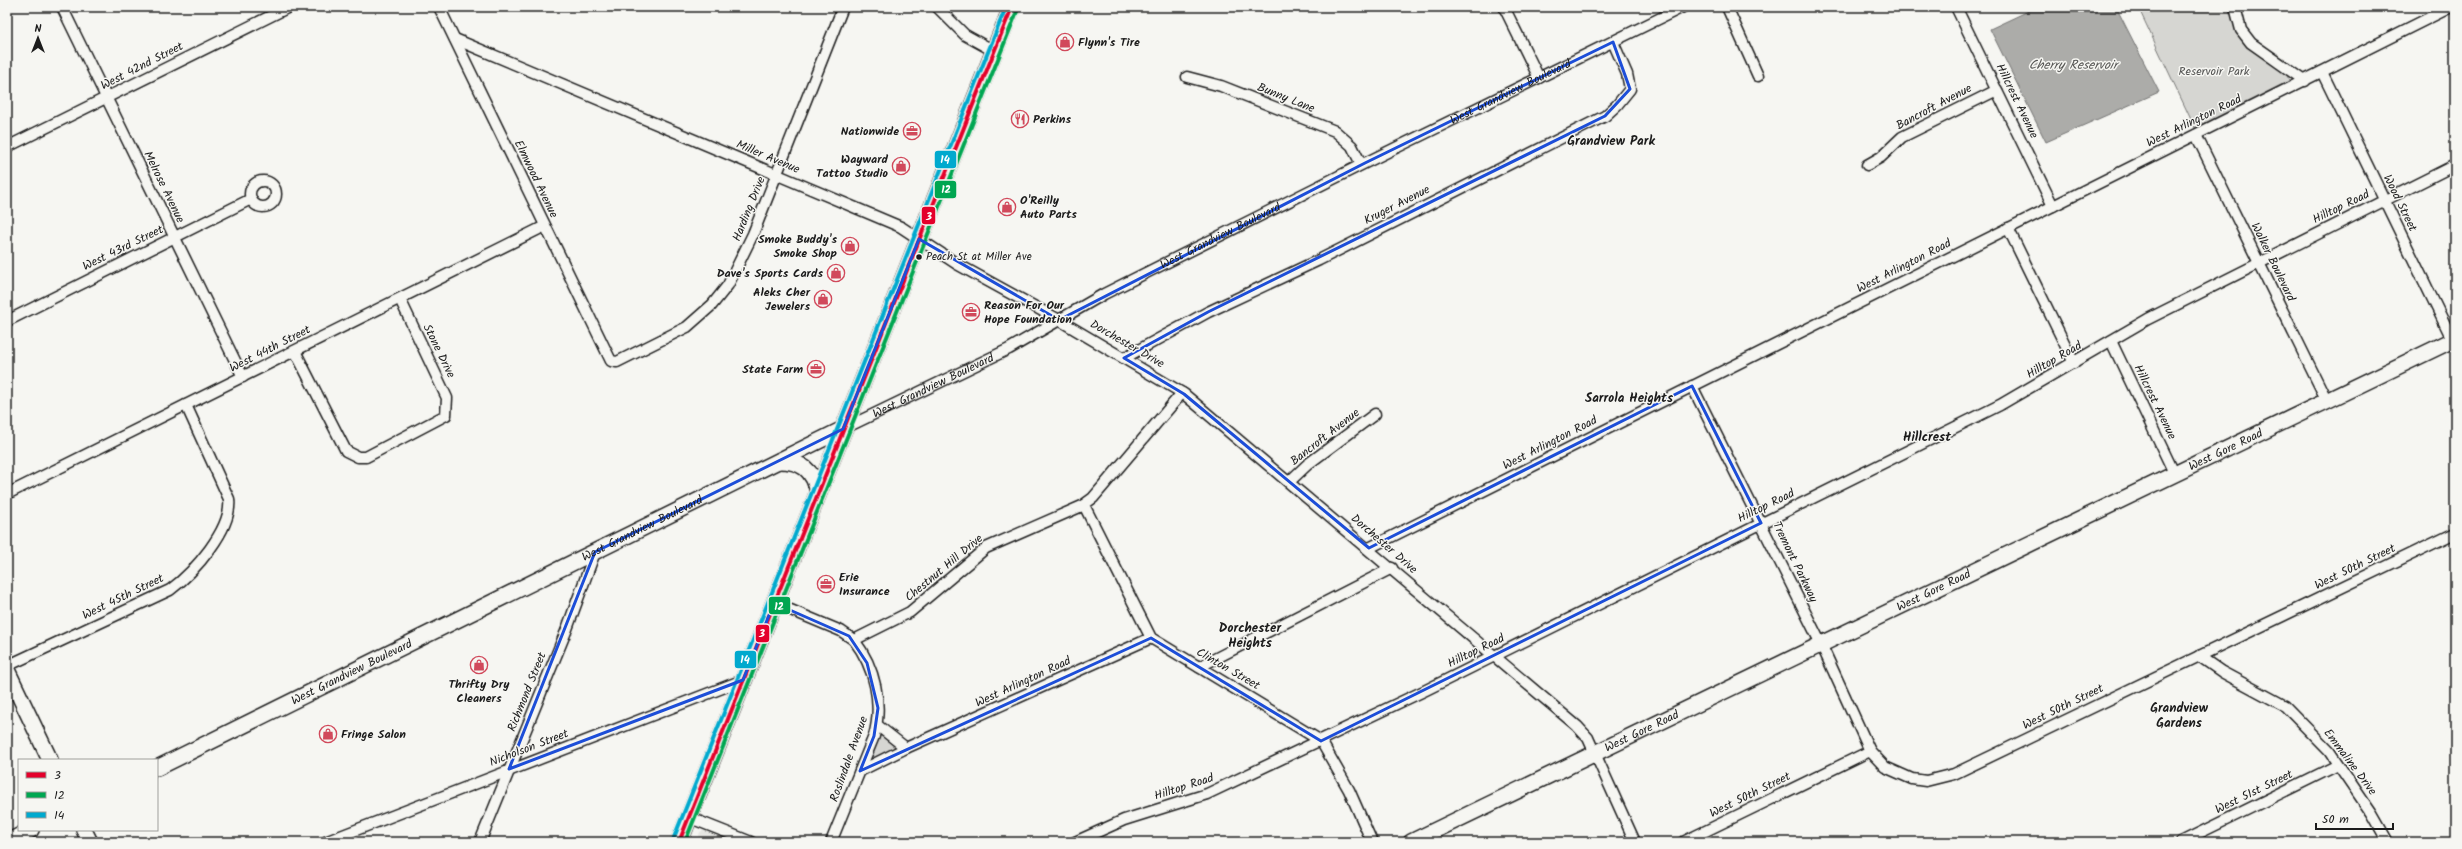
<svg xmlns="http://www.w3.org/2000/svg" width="2462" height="849" viewBox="0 0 2462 849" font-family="Kalam,sans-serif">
<rect width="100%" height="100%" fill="#f6f6f2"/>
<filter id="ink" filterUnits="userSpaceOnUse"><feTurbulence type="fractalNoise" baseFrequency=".025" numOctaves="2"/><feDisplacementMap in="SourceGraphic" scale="8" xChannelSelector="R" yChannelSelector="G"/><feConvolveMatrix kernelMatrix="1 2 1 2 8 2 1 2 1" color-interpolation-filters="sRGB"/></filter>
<g filter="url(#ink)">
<path fill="#e6e6e2" d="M705,830L709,832L734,842H697L700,832Z"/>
<g fill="#d6d6d2" stroke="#797977">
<path d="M2138,7H2230C2239,50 2256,51 2287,74L2289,81L2195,128Z"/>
<path d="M881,733L898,749L870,761L871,758Z"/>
</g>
<path fill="#acaca9" stroke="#727271" d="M2037,7H2116L2159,92L2046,142L1990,29Z"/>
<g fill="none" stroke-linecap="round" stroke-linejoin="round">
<defs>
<g id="street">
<path d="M62,7L243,377"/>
<path d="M439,7L611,361L617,362L687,327L712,305L728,285L753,234L843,7"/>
<path d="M937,7L965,35L994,51"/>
<path d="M1504,7L1539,78"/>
<path d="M1727,7L1758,76"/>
<path d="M1956,7L2053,206"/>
<path d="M2235,7L2241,30L2251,43L2305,81"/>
<path d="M455,39L901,227L957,264L1059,320L1184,394L1577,726L1588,738L1635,842"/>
<path d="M2322,72L2455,345"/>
<path d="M1187,77L1221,86L1335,131L1352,146L1361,164"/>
<path d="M2196,135L2327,401"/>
<path d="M7,147L289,7"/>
<path d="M1867,165L1881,157L1902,137L1997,90"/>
<circle cx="263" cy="194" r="13"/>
<path d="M2008,228L2074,363"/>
<path d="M7,321L251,199"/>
<path d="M2111,341L2175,475"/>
<path d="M295,351L346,451L358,457H366L446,415L447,398L400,299"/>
<path d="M1124,358L1208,312L1319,260L1605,116L1617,105L1630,89L1627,74L1613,42"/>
<path d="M1692,386L1821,644L1870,751L1885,767L1912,779L1926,781L1954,774L2455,533"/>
<path id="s1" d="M843,429L1009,349L1104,294L1365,163L1683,7"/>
<path d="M1290,481L1308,464L1375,414"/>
<path d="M7,494L545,226"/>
<path d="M1084,505L1151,638L1321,741L1349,790L1372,842"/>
<path d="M1369,548L2451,7"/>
<path d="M774,603L841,631L854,640L910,612L986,548L1082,506L1093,498L1182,393"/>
<path d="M2199,656L2222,672L2285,706L2329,751L2372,814L2388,842"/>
<path d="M7,666L170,590C193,573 233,529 229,499L186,405"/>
<path d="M1199,667L1392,568"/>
<path d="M877,725L906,748"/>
<path d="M860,771L906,748L1151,638"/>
<path d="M688,817L751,842"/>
<path d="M325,842L743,680"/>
<path d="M480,842L567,629L595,552"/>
<path d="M831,842L874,736C883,704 875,667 854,640"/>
<path d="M1075,842L1124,820L1207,794L1426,690L2000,405L2148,319L2455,165"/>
<path d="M1683,842L1870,751"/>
<path d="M2181,842L2338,765"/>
</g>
<g id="secondary">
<path d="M779,461C802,461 813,470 818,492"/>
<path d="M7,670L50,760"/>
<path id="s2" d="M157,768L843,429"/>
<path d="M84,830L90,842"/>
<path d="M7,842L31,830"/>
<path id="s3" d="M1411,842L2455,339"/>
</g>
<path id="primary" d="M679,842L1012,7"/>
</defs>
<use href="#street" stroke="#1c1c1c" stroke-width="13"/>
<use href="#secondary" stroke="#1c1c1c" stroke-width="18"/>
<use href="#primary" stroke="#1c1c1c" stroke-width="19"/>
<use href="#street" stroke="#f6f6f2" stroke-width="10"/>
<use href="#secondary" stroke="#f6f6f2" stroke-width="15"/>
<use href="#primary" stroke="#f6f6f2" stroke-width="16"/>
<defs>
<path id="bus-1" d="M679,842L1012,7"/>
<path id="bus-2" d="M685,842L1018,9"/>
<path id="bus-3" d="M673,840L1006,7"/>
</defs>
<use href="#bus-1" stroke="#f6f6f2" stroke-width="7"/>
<use href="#bus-2" stroke="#f6f6f2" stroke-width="7"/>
<use href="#bus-3" stroke="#f6f6f2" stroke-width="7"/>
<use href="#bus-1" stroke="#e4002b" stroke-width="4"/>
<use href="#bus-2" stroke="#00a651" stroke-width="4"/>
<use href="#bus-3" stroke="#00a9ce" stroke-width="4"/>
</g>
</g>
<path fill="none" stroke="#1d4ed8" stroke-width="3" stroke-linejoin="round" d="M1613,42L1630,89L1605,116L1208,312L1124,358L1184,394L1369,548L1692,386L1761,523L1321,741L1151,638L860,771L874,736L878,708L867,663L849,636L774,603L743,680L509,769L595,552L843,429L919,239L1059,320L1365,163Z"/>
<defs>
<symbol id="shop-ring" viewBox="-11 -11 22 22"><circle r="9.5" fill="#f6f6f2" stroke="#d1495b" stroke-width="1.5"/><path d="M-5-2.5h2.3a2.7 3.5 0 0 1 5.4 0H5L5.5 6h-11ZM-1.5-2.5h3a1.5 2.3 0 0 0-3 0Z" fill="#d1495b"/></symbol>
<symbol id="restaurant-ring" viewBox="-11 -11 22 22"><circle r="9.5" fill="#f6f6f2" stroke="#d1495b" stroke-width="1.5"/><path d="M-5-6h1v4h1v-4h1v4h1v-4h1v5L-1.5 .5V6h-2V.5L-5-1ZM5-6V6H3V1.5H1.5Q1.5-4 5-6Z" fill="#d1495b"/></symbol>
<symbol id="office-ring" viewBox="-11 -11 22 22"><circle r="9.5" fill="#f6f6f2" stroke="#d1495b" stroke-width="1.5"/><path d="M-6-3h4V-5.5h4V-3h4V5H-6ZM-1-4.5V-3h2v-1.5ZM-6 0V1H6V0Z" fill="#d1495b"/></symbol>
</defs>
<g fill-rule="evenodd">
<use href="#shop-ring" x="1055" y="32" width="20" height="20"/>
<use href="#restaurant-ring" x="1010" y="109" width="20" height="20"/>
<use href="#office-ring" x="902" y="121" width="20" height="20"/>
<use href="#shop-ring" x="891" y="156" width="20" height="20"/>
<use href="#shop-ring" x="997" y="197" width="20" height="20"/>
<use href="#shop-ring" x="840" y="236" width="20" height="20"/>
<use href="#shop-ring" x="826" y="263" width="20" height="20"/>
<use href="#shop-ring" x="813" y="289" width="20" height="20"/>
<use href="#office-ring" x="961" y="302" width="20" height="20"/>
<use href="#office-ring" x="806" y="359" width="20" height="20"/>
<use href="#office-ring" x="816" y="574" width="20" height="20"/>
<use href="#shop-ring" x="469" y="655" width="20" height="20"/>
<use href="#shop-ring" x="318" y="724" width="20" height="20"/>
</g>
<circle fill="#1c1c1c" stroke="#f6f6f2" stroke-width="1.5" cx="919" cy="257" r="3.5"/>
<g text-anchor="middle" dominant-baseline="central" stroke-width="3" stroke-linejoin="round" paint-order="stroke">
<g font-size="11" fill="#1c1c1c" stroke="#f6f6f2" text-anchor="start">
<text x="926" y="257">Peach St at Miller Ave</text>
</g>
<g font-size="12" font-weight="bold" fill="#1c1c1c" stroke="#f6f6f2" text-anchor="start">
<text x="1078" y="42">Flynn's Tire</text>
<text x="1033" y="119">Perkins</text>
<text x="899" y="131" text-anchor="end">Nationwide</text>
<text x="888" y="159" text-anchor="end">Wayward<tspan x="888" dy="14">Tattoo Studio</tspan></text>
<text x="1020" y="200">O'Reilly<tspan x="1020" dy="14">Auto Parts</tspan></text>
<text x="837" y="239" text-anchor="end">Smoke Buddy's<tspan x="837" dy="14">Smoke Shop</tspan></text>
<text x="823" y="273" text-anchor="end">Dave's Sports Cards</text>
<text x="810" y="292" text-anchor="end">Aleks Cher<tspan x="810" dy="14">Jewelers</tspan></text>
<text x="984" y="305">Reason For Our<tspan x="984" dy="14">Hope Foundation</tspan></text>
<text x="803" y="369" text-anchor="end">State Farm</text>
<text x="839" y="577">Erie<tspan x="839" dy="14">Insurance</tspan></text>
<text x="479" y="684" text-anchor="middle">Thrifty Dry<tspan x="479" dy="14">Cleaners</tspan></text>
<text x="341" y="734">Fringe Salon</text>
</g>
<g font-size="12" fill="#1c1c1c" stroke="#f6f6f2">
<text transform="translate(142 66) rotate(-27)">West 42nd Street</text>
<text stroke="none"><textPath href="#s1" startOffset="748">West Grandview Boulevard</textPath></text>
<text transform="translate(1286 98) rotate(22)">Bunny Lane</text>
<text transform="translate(2017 101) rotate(64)">Hillcrest Avenue</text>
<text transform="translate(1934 107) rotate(-28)">Bancroft Avenue</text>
<text transform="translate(2194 121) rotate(-26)">West Arlington Road</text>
<text transform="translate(768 157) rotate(23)">Miller Avenue</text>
<text transform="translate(536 179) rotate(64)">Elmwood Avenue</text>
<text transform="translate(164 187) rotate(64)">Melrose Avenue</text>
<text transform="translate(2400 203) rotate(64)">Wood Street</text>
<text transform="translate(1397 205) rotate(-27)">Kruger Avenue</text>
<text transform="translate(2341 207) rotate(-26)">Hilltop Road</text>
<text transform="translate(749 209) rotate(-68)">Harding Drive</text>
<text stroke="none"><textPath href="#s1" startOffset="424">West Grandview Boulevard</textPath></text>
<text transform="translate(123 248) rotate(-26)">West 43rd Street</text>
<text transform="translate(2273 262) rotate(64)">Walker Boulevard</text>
<text transform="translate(1904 266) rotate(-27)">West Arlington Road</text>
<text transform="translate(1127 344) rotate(30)">Dorchester Drive</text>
<text transform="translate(270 349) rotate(-27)">West 44th Street</text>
<text transform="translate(439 351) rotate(64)">Stone Drive</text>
<text transform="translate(2054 360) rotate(-30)">Hilltop Road</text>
<text stroke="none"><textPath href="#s1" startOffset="100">West Grandview Boulevard</textPath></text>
<text transform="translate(2155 402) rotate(64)">Hillcrest Avenue</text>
<text transform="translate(1325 437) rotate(-38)">Bancroft Avenue</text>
<text transform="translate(1550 443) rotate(-27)">West Arlington Road</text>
<text stroke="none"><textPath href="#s3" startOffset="904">West Gore Road</textPath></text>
<text transform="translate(1766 506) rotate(-26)">Hilltop Road</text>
<text stroke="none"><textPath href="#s2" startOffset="541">West Grandview Boulevard</textPath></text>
<text transform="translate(1384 544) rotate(41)">Dorchester Drive</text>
<text transform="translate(1795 562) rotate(64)">Tremont Parkway</text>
<text transform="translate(2355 567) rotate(-26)">West 50th Street</text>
<text transform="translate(944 568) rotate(-40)">Chestnut Hill Drive</text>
<text stroke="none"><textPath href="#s3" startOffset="580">West Gore Road</textPath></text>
<text transform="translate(123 597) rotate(-26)">West 45th Street</text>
<text transform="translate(1476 651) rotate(-26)">Hilltop Road</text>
<text transform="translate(1228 669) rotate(30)">Clinton Street</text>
<text stroke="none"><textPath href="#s2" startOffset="217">West Grandview Boulevard</textPath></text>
<text transform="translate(1023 682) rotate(-25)">West Arlington Road</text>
<text transform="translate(527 692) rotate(-68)">Richmond Street</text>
<text transform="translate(2063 707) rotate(-26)">West 50th Street</text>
<text stroke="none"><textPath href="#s3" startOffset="256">West Gore Road</textPath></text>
<text transform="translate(529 748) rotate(-21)">Nicholson Street</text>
<text transform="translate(849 759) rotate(-70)">Roslindale Avenue</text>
<text transform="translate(2350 762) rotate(53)">Emmaline Drive</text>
<text transform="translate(1184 787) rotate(-18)">Hilltop Road</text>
<text transform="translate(2254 792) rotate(-26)">West 51st Street</text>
<text transform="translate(1750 795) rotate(-26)">West 50th Street</text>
</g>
<g font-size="12" fill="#545453" stroke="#f6f6f2">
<text x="2214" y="71">Reservoir Park</text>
</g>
<g font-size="13" font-style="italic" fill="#565654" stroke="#f6f6f2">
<text x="2073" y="65">Cherry Reservoir</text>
</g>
<g font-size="13" font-weight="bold" fill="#1c1c1c" stroke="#f6f6f2">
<text x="1611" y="141">Grandview Park</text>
<text x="1629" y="398">Sarrola Heights</text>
<text x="1927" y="437">Hillcrest</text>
<text x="1250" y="628">Dorchester<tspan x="1250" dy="15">Heights</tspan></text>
<text x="2179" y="708">Grandview<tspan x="2179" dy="15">Gardens</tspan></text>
</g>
</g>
<g stroke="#f6f6f2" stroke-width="1.5">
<rect x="934" y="150" width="23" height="19" rx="4" fill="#00a9ce"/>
<rect x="934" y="180" width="23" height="19" rx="4" fill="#00a651"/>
<rect x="921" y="206" width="15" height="19" rx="4" fill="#e4002b"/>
<rect x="768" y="596" width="23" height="19" rx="4" fill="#00a651"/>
<rect x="755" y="624" width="15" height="19" rx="4" fill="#e4002b"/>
<rect x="734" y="650" width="23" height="19" rx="4" fill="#00a9ce"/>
</g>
<g font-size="11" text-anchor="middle" font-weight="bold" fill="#fff">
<text x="945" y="163">14</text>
<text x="946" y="193">12</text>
<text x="929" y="220">3</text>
<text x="779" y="610">12</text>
<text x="762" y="637">3</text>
<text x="745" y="663">14</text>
</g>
<rect width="2462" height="849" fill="none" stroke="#f6f6f2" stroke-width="24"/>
<rect x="12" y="12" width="2438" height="825" fill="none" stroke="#1c1c1c" stroke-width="1.5" filter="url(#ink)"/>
<rect x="18" y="759" width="140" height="72" fill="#f6f6f2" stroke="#9f9f9c"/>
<rect x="26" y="772" width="20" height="6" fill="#e4002b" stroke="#9f9f9c"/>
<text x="54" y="779" font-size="12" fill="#1c1c1c">3</text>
<rect x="26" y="792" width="20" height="6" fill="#00a651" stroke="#9f9f9c"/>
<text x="54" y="799" font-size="12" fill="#1c1c1c">12</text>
<rect x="26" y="812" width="20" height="6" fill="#00a9ce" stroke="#9f9f9c"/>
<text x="54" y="819" font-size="12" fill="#1c1c1c">14</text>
<g transform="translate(38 38)" stroke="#f6f6f2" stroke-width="3" paint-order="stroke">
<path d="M0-3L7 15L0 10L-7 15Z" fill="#1c1c1c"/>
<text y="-6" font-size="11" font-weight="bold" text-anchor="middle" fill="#1c1c1c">N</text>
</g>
<path d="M2316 823v6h77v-6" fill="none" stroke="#1c1c1c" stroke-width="2"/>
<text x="2322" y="823" font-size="12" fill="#1c1c1c" stroke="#f6f6f2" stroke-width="3" paint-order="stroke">50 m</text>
</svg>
